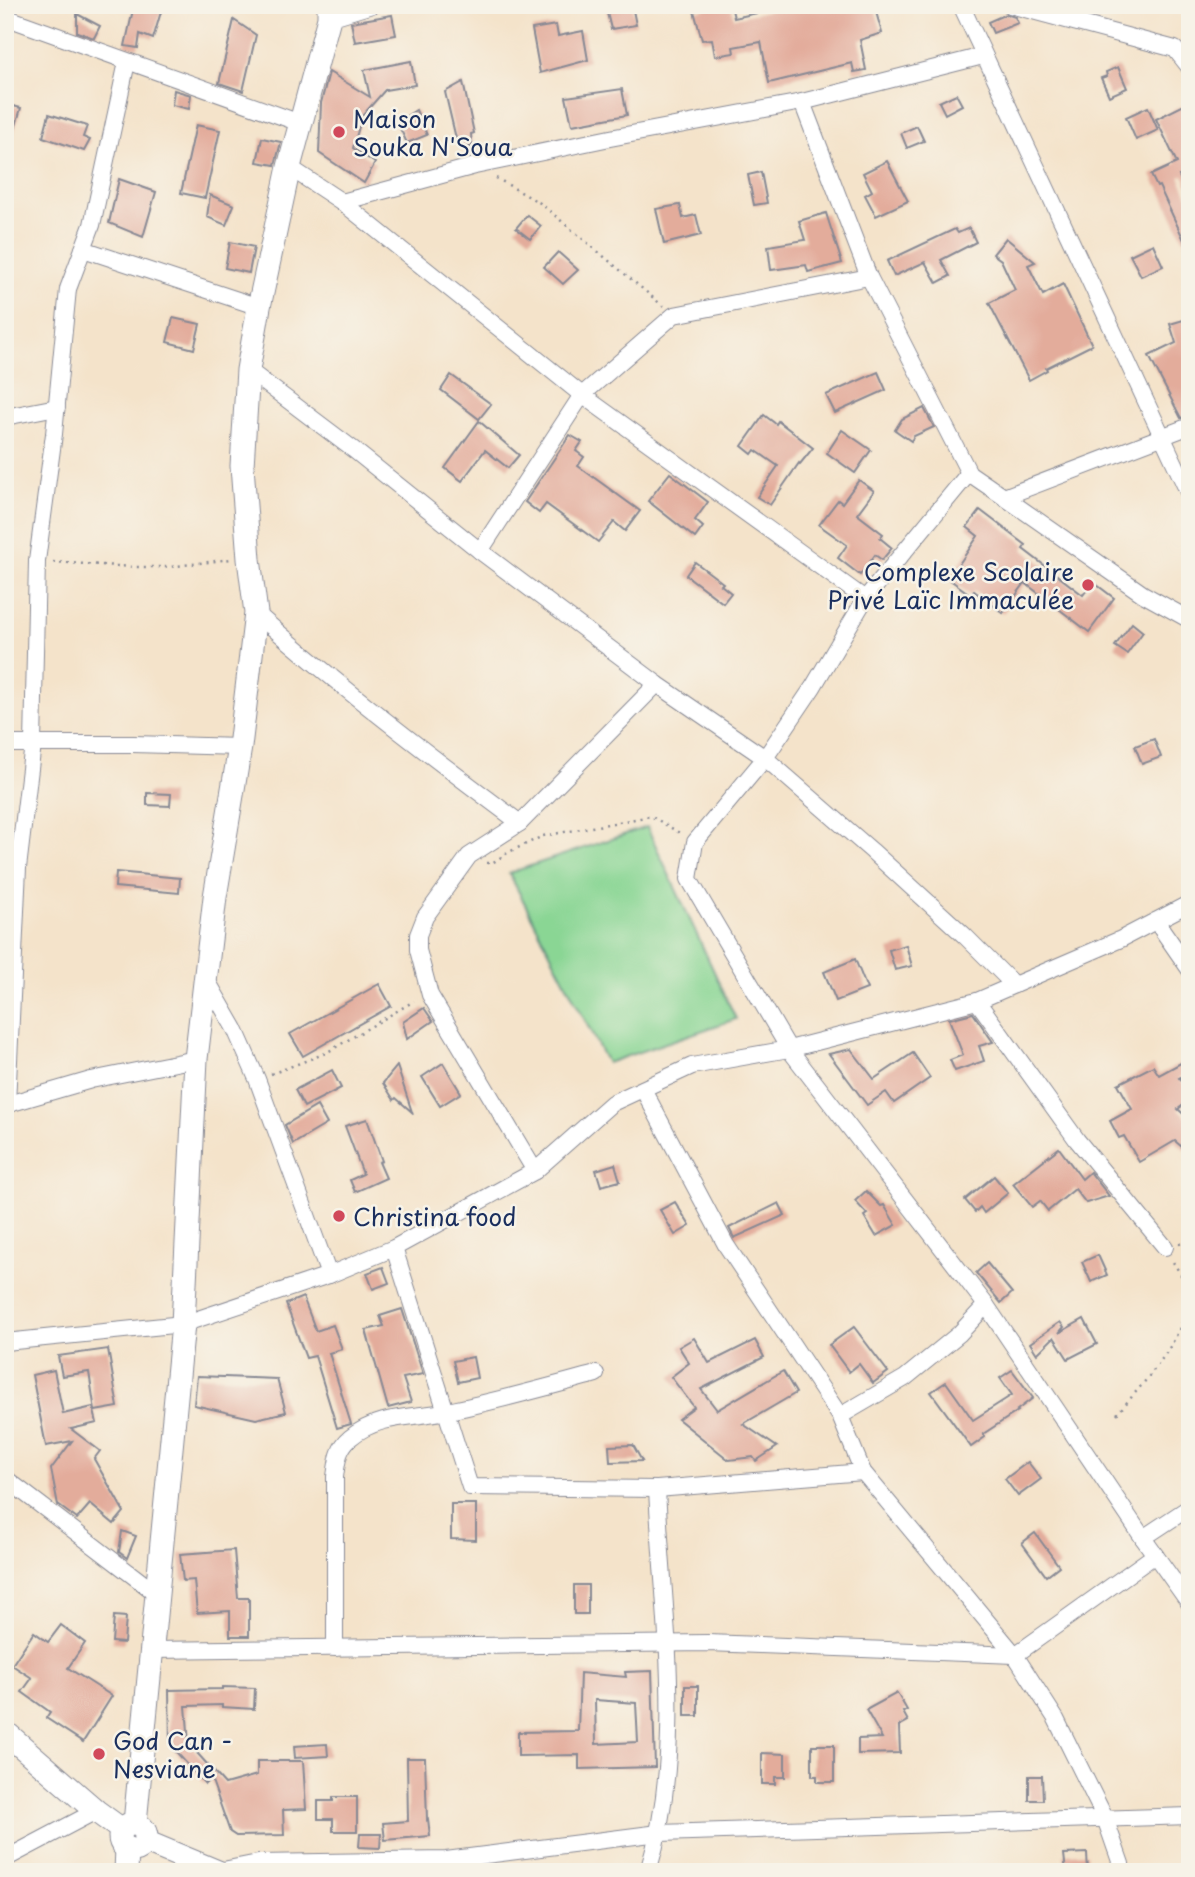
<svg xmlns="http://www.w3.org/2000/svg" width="1195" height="1877" viewBox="0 0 1195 1877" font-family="'Playpen Sans',sans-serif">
<rect width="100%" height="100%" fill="#f7f3e8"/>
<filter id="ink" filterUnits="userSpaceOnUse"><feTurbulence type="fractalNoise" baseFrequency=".0143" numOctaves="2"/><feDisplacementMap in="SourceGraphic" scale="14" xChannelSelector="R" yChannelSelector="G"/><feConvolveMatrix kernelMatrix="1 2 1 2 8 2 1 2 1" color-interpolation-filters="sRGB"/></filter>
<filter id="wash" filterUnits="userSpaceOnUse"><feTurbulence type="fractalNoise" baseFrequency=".00686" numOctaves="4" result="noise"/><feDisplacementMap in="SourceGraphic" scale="28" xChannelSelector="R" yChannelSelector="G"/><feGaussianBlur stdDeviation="1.57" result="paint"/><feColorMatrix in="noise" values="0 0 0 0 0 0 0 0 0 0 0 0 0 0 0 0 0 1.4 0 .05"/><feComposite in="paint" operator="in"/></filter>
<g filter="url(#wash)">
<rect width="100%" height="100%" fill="#f4e3ca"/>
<path fill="#8ad694" stroke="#528279" stroke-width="2" d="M647,827L736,1019L607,1063L509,873Z"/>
<g id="blocks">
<g fill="#e3ac9b" fill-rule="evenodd">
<path d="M134,5H163L153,39L140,34L138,48L125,46Z"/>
<path d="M605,5H632L636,25L611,29Z"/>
<path d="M707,5H731L734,18L794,5H874L882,33L860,40L866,70L854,72L852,63L769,83L761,42L733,47L734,53L715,56L712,39L702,40L694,11L707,8Z"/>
<path d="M77,14L100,26L94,38L77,32Z"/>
<path d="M1006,14L1015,17L1018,23L993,33L988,22Z"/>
<path d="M392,15L396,35L355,42L351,22Z"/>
<path d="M234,20L256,35L243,91L219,83Z"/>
<path d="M556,25L558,36L583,31L588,60L540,73L532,29Z"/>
<path d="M411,61L415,85L385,90L362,116L353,148L375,163L364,183L319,153L321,103L329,72L370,97L364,70Z"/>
<path d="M1118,67L1127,88L1109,96L1101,78L1107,76L1106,72Z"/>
<path d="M463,82L474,133L471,134L472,147H458L445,92Z"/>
<path d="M622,89L627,115L572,125L566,97Z"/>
<path d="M174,90L191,95L189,109L172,105Z"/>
<path d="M956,94L962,105L945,114L939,102Z"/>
<path d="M1190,102V190L1183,175L1179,176L1190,200V253L1159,186L1157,187L1151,175L1177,163L1156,119Z"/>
<path d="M5,104L21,108L9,150H5Z"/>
<path d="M1148,107L1158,130L1136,140L1126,117Z"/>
<path d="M416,110L427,135L407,143L397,122Z"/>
<path d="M49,114L87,126L83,137L90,140L84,151L43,137Z"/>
<path d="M196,125L220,130L205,198L181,193Z"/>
<path d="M917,126L924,141L907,148L901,133Z"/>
<path d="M262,138L281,142L275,165L257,162Z"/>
<path d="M887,161L908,201L876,216L865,195L872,191L863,173Z"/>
<path d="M761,172L767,203L754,205L748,175Z"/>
<path d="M119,179L156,192L143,237L109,223Z"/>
<path d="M210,195L234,205L226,225L207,217Z"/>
<path d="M680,205L683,218L696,215L701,235L664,244L656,209Z"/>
<path d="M826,213L842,263L808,272L806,265L771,270L768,246L805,240L799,221Z"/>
<path d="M527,215L541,226L530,239L516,228Z"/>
<path d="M969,228L976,242L941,260L950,276L937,283L925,262L894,276L887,261L955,229L958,233Z"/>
<path d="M1006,238L1035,262L1028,265L1043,295L1063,284L1092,345L1046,368L1047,370L1029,380L989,303L1015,290L1001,260L993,254Z"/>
<path d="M230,242L254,247L249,273L225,268Z"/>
<path d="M1153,244L1163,266L1141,276L1130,255Z"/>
<path d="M558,252L578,270L563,284L544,267Z"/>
<path d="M173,318L200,324L194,349L167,342Z"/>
<path d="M1190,318V416L1181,418L1149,356L1176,343L1170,324Z"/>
<path d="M878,372L886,390L835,413L826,395Z"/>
<path d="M451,375L491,404L479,419L441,390Z"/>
<path d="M924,408L934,427L914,436L911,441L895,430L902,419Z"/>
<path d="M764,415L776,424L778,421L813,448L800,464L799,463L770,505L757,497L778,466L755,450L752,454L742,446Z"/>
<path d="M479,421L519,455L508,468L485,450L462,481L445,468Z"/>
<path d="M842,430L871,450L855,473L827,453Z"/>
<path d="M570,435L582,442L576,451L584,457L578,466L640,511L625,531L614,522L598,542L546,504L539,513L525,502Z"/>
<path d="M670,473L708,502L695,520L703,527L695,538L648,501Z"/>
<path d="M859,480L874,491L857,514L883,534L880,538L892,548L882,560L875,555L860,575L838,558L847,545L819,525L838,500L842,503Z"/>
<path d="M980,510L1026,545L1023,549L1083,595L1093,582L1114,598L1089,632L1025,583L1003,613L974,591L971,595L949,579L978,536L967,527Z"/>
<path d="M695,562L723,583L721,585L731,593L723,603L686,575Z"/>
<path d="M1132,623L1143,632L1127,654L1115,646Z"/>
<path d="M1154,739L1161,757L1142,764L1135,746Z"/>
<path d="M147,793L171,794L170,806L147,805Z"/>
<path d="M116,872L180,878L179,893L115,887Z"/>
<path d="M906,945L912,966L895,970L889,950Z"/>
<path d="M855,959L867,989L836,1001L824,972Z"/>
<path d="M379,984L391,1006L303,1056L290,1034Z"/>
<path d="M424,1008L433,1021L407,1039L403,1022Z"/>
<path d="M973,1013L993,1042L979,1046L984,1061L955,1071L950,1060L963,1055L949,1019Z"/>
<path d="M851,1049L874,1079L913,1053L930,1078L894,1103L886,1092L867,1105L829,1054Z"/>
<path d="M1190,1058V1072L1179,1078L1190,1091V1100L1178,1109L1190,1120V1154L1175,1141L1139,1162L1124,1136L1119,1138L1110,1121L1132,1109L1118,1084L1153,1066L1159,1075Z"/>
<path d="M443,1063L461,1093L440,1106L422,1077Z"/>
<path d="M397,1066L412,1112L396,1098L394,1100L383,1083Z"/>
<path d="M332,1070L341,1088L304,1107L295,1090Z"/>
<path d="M317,1106L327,1124L293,1144L285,1125Z"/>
<path d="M367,1119L382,1161L379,1162L386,1178L355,1192L350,1180L363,1174L345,1126Z"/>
<path d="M1059,1148L1082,1179L1090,1172L1109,1196L1086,1203L1075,1189L1048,1211L1040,1201L1032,1207L1013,1184Z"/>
<path d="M615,1164L620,1181L601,1186L596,1170Z"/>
<path d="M994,1176L1008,1193L984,1213L980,1207L975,1212L965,1200Z"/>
<path d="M866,1191L881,1206L884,1205L896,1225L876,1236L864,1216L867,1214L855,1201Z"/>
<path d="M675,1202L690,1226L675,1235L660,1210Z"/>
<path d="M779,1203L785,1215L734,1238L729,1228Z"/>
<path d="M1098,1255L1107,1275L1091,1282L1082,1262Z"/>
<path d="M987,1263L1012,1293L1001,1303L976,1273Z"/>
<path d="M383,1267L389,1283L373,1289L367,1273Z"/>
<path d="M303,1297L316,1331L333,1325L342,1349L329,1353L351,1424L337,1428L315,1356L306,1358L286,1304Z"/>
<path d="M402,1309L423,1374L403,1378L411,1402L388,1408L366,1330L384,1326L380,1316Z"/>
<path d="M1084,1319L1097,1344L1068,1359L1054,1337L1037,1354L1030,1343L1060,1322L1064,1327L1059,1333Z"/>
<path d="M854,1327L888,1372L873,1383L859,1364L849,1372L829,1345Z"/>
<path d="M694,1338L709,1363L755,1340L764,1357L701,1389L717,1410L783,1371L796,1393L743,1424L777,1447L756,1461L753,1457L729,1460L678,1419L694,1407L671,1377L689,1363L679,1347Z"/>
<path d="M108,1349L118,1407L95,1411L89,1372L62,1376L58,1356Z"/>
<path d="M473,1357L477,1378L458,1382L453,1361Z"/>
<path d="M54,1370L63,1414L93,1407L97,1423L71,1429L100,1451L94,1459L124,1512L114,1524L90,1504L77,1519L58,1505L51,1469L72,1441L46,1446L32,1375Z"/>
<path d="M1012,1370L1033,1398L1017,1410L1018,1411L983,1434L985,1437L971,1447L931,1392L946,1382L973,1420L1012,1395L1000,1378Z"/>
<path d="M197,1376L277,1379L286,1412L256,1419L194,1405Z"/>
<path d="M633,1445L642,1461L610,1462L609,1446Z"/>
<path d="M1028,1462L1041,1479L1018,1496L1005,1479Z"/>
<path d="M451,1504H476V1540L451,1539Z"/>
<path d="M122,1531L136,1536L127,1558L119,1552Z"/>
<path d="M1035,1533L1059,1566L1046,1576L1022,1543Z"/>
<path d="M234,1550L238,1598H249V1636H230V1611L197,1613L194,1580L183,1581L180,1554Z"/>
<rect x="574" y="1585" width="14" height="29"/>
<path d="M114,1616L126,1617L124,1643L112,1642Z"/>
<path d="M61,1625L85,1643L68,1668L112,1696L83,1742L46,1718L50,1712L22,1692L32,1678L12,1665L34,1632L48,1642Z"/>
<path d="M652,1671L655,1767L579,1769V1755L518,1756V1732L578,1731L580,1673L626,1677L625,1672ZM595,1700L636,1703L638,1742L596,1744Z"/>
<rect x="685" y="1686" width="13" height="30"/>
<path d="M222,1687L255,1688L254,1709L222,1707V1705L186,1706L189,1744L225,1784L257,1775V1761H303L306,1809L283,1810L284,1835L236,1836L230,1832L211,1778L205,1784L170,1745L169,1690L222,1689Z"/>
<path d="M897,1693L907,1710L903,1712L908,1721L899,1726L900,1753L858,1754V1739L882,1738L866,1710Z"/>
<path d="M327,1744L328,1756L295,1758L294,1746Z"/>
<path d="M812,1745H834V1782H817V1776H812Z"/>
<path d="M762,1753L785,1754V1777H775V1784H762Z"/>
<path d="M407,1758H425L427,1820L428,1819L430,1836L385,1840L383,1823L408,1821Z"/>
<path d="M1029,1776H1042L1043,1800H1029Z"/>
<path d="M333,1797H357V1831H333V1819H318V1801H333Z"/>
<path d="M360,1834H381L380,1848L359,1847Z"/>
<path d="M1087,1853L1088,1872H1066L1064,1854Z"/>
</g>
</g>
</g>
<g filter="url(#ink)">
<use href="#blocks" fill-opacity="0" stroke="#888994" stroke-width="2"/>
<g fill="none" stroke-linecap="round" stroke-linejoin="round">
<defs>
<g id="street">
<path d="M961,5L1190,496"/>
<path d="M1010,5L1175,49L1190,68"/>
<path d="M5,17L300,123"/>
<path d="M329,18L372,5"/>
<path d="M802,102L869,277L969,473L1004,497L1190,426"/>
<path d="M289,167L342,202L582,395L865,599"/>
<path d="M342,202L475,166L610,138L802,102L983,56"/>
<path d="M83,249L259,307"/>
<path d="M248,370L354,450L480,551L657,684L765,758L872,851L965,936L1014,985"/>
<path d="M5,417L57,407"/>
<path d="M969,473L865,599L813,687L765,758L695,842L689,879L789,1049L986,1305L1143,1538L1190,1604"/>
<path d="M1004,497L1143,594L1190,620"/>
<path d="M480,551L582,395L674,315L869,277"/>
<path d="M256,613C341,688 430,756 520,823"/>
<path d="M5,744H133L240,747"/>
<path d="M1156,921L1190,970"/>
<path d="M205,977L235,1029L257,1079L329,1275"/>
<path d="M977,1001L1077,1140L1165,1247"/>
<path d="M643,1089L726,1245L840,1416L863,1472L1015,1655L1056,1719L1105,1818L1121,1864L1122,1872"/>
<path d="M7,1104L18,868L33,744L37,561L54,434L68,289L92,225L127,62"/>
<path d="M5,1105L91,1080L196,1059"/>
<path d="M535,1171L430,995L418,950V935L425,917L469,856L520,823L657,684"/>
<path d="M394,1248L470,1487L657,1489L863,1472"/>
<path d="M5,1342L183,1324L329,1275L394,1248L535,1171L612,1103L692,1066L789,1049L977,1001L1121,939L1190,903"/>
<path d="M840,1416L905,1378L959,1334L986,1305"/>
<path d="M5,1478L157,1594"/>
<path d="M1143,1538L1190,1507"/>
<path d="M335,1648V1477C337,1462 338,1448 350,1438C378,1414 415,1418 448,1411C498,1401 547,1387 596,1374"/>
<path d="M152,1650L708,1643L1015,1655L1155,1555"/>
<path d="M5,1859L96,1811"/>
<path d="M218,1871L258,1863L446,1860L659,1833L1190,1816"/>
<path d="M648,1872C686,1747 663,1616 657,1489"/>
</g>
<g id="secondary">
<path d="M5,1732L96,1811L122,1830"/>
<path d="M135,1823L183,1324L196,1059L215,897L240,747L256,613L249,559L242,466L248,370L259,307L289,167L329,18V5"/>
<circle cx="133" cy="1837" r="13"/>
<path d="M146,1842L218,1872"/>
<path d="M126,1872L127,1848"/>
</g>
</defs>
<use href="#street" stroke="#888994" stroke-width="18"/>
<use href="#secondary" stroke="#888994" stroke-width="25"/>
<g stroke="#888994" stroke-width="2.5" stroke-dasharray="2 5" stroke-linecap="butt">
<path d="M496,178L540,203L663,306"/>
<path d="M53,562L134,567H169L231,559"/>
<path d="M487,863H492L509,852L543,836L651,816L683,835"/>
<path d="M271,1074L326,1053L414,1001"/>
<path d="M1179,1244L1190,1241"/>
<path d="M1117,1414C1143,1383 1195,1330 1186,1287C1184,1278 1177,1269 1173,1262"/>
</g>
<use href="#street" stroke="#fff" stroke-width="16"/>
<use href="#secondary" stroke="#fff" stroke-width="23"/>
</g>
</g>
<g fill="#d1495b" stroke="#f7f3e8" stroke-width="2.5">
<circle cx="339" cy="132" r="7"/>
<circle cx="1088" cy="585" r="7"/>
<circle cx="339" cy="1216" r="7"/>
<circle cx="99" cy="1754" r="7"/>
</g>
<g text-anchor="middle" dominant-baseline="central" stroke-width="5" stroke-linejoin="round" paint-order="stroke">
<g font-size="24" fill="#1b2f5e" stroke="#f7f3e8" text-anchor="start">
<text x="353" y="118">Maison<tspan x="353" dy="28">Souka N'Soua</tspan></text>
<text x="1074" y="571" text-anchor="end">Complexe Scolaire<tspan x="1074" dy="28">Privé Laïc Immaculée</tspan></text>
<text x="353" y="1216">Christina food</text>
<text x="113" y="1740">God Can -<tspan x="113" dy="28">Nesviane</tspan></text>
</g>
</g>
<rect width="1195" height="1877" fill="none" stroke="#f7f3e8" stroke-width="28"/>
</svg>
